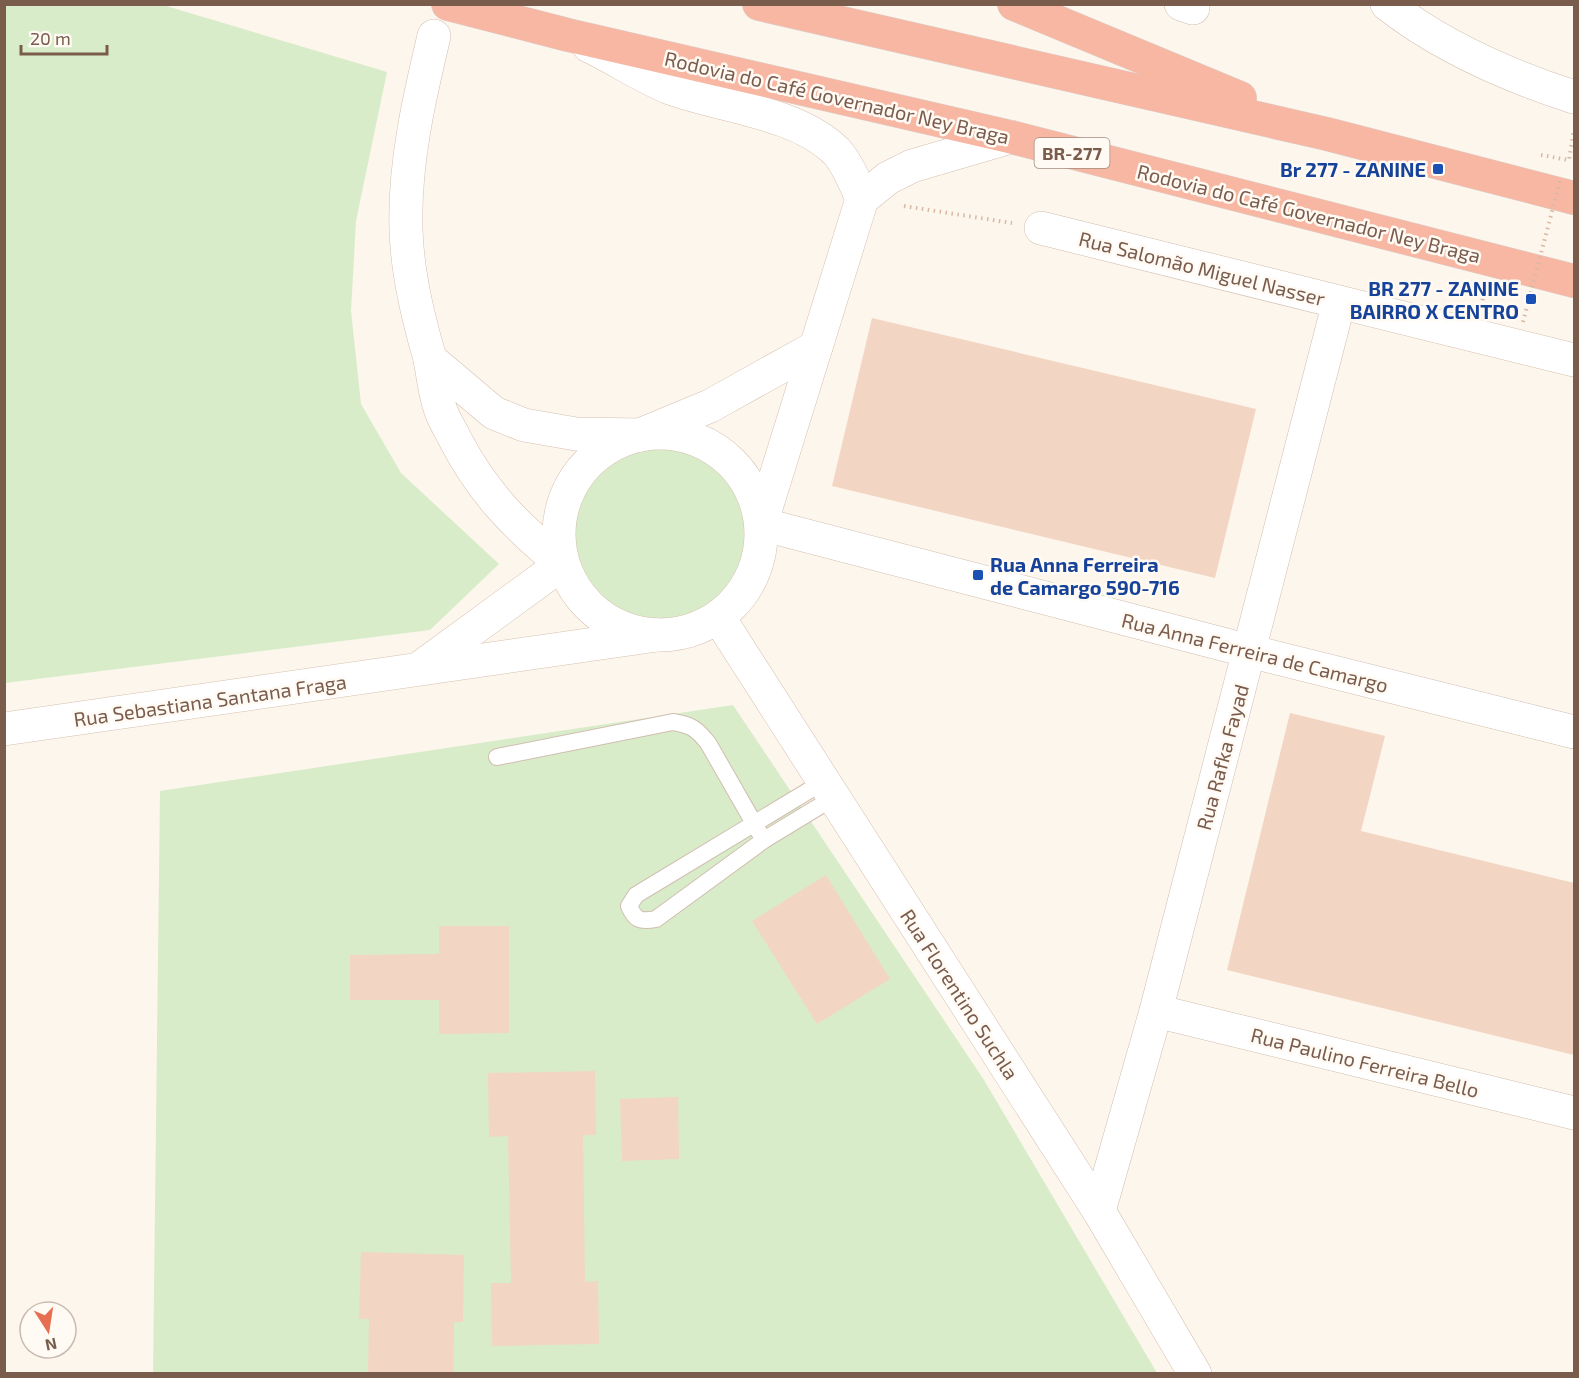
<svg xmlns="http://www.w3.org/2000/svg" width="1579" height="1378" viewBox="0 0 1579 1378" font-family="'Exo 2',sans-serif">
<rect width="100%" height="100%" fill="#fdf6ec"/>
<g fill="#d8ecc9">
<path d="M4,5H163L387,72L356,221L351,311L361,404L401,473L499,564L430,630L5,683Z"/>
<circle cx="660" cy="534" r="86"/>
<path d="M733,705L984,1080L1157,1373L153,1374L160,791Z"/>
</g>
<g fill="#f3d5c3">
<path d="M872,318L1256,409L1215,578L832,486Z"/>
<path d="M1290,713L1385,736L1361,831L1574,883V1055L1227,970Z"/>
<path d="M826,875L890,979L817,1024L752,921Z"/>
<path d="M439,926H509V1033L439,1034V1000H350V955L439,954Z"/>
<path d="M595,1071L596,1135H583L585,1282L598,1281L599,1344L492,1346L491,1283H511L508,1136L489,1137L488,1073Z"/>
<path d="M678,1097L679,1159L622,1161L620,1099Z"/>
<path d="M361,1252L464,1255L463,1322H454L453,1374H368L369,1319H359Z"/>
</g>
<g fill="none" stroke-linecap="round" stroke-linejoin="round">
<defs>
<g id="lane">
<path d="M497,757L673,722C691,725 696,728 708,743L759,832"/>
<path d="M823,782L636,895L629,906C635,920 640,922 656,919L764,840L833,798"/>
</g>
<g id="street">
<path d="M1181,4L1193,8"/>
<path d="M1387,4C1442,47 1509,76 1574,97"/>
<path d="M1041,228L1339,302L1156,1011L1099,1211"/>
<path d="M761,524L1249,651L1574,732"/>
<path d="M1156,1011L1574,1113"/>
</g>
<g id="secondary">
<path d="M434,36C419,99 404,164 406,229C407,272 417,314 429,355C433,372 434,391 440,408C443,419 451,430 456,441C484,494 516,526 562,564"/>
<path d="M589,46C616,59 643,77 670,88C722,107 796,112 836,151C848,164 855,183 862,199"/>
<path d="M1339,302L1574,360"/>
<path d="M430,359L494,413L524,425L576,434L640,435L710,406L816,347"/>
<circle cx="660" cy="534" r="101"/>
<path d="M761,524L862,199L888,178L912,166L1011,137"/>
<path d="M719,618L1099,1211L1195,1374"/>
<path d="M421,667L562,564"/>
<path d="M4,729L657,635"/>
</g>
<g id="highway">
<path d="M448,4L568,35L1011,137L1574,281"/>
<path d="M759,4L1327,134L1574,198"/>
<path d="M1014,4L1240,98"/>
</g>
</defs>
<use href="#lane" stroke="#d1beb0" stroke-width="18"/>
<use href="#street" stroke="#d1beb0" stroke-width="34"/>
<use href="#secondary" stroke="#d6c0b0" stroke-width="34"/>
<use href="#highway" stroke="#dad1cd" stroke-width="34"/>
<g stroke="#d9b8a5" stroke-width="4" stroke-dasharray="1.5 4.5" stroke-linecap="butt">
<path d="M1541,155L1569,160L1574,129"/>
<path d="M904,206L1012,223"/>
<path d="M1481,306L1485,290"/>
</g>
<use href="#lane" stroke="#fff" stroke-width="16"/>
<use href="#street" stroke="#fff" stroke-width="33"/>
<use href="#secondary" stroke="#fff" stroke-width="33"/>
<use href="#highway" stroke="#f7b7a3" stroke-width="33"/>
<path stroke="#d9b8a5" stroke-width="4" stroke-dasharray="1.5 4.5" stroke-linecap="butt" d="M1523,322L1560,181"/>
</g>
<g fill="#1a4fb4" stroke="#fffaf3" stroke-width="2">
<rect x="1432" y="163" width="12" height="12" rx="3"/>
<rect x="1525" y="293" width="12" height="12" rx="3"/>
<rect x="972" y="569" width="12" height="12" rx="3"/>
</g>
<g text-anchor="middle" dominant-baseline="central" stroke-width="5" stroke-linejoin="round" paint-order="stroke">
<rect fill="#fffaf3" stroke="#a28b7f" stroke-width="1.5" x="1034.5" y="138" width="75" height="30" rx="4.5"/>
<g font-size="18" font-weight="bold" fill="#7a5c4d">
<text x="1072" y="153">BR-277</text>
</g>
<g font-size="20" fill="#7a5c4d" stroke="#fffaf3">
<text transform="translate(837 97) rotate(13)">Rodovia do Café Governador Ney Braga</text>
<text transform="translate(1309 213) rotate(14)">Rodovia do Café Governador Ney Braga</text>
<text transform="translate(1202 268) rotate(14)">Rua Salomão Miguel Nasser</text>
<text transform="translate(1255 652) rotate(14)">Rua Anna Ferreira de Camargo</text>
<text transform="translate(210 700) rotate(-8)">Rua Sebastiana Santana Fraga</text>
<text transform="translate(1222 757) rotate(-75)">Rua Rafka Fayad</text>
<text transform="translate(960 994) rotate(57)">Rua Florentino Suchla</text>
<text transform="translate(1365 1062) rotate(14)">Rua Paulino Ferreira Bello</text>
</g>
<g font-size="20" font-weight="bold" fill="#164399" stroke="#fffaf3" text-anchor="end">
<text x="1426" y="169">Br 277 - ZANINE</text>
<text x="1519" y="288">BR 277 - ZANINE<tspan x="1519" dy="23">BAIRRO X CENTRO</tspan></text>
<text x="990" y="564" text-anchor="start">Rua Anna Ferreira<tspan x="990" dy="23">de Camargo 590-716</tspan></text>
</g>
</g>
<rect width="1579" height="1378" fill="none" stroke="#7a5c4d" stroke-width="12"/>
<g transform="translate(48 1330) rotate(168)"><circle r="28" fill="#fffaf3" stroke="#cabbb1" stroke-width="1.5"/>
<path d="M0-4.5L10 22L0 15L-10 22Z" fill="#e76f51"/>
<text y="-9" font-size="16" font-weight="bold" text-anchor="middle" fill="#7a5c4d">N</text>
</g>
<path d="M21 45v9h86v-9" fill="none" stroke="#7a5c4d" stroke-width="3"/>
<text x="30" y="45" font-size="18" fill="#7a5c4d" stroke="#fffaf3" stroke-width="4.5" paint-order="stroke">20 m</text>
</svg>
